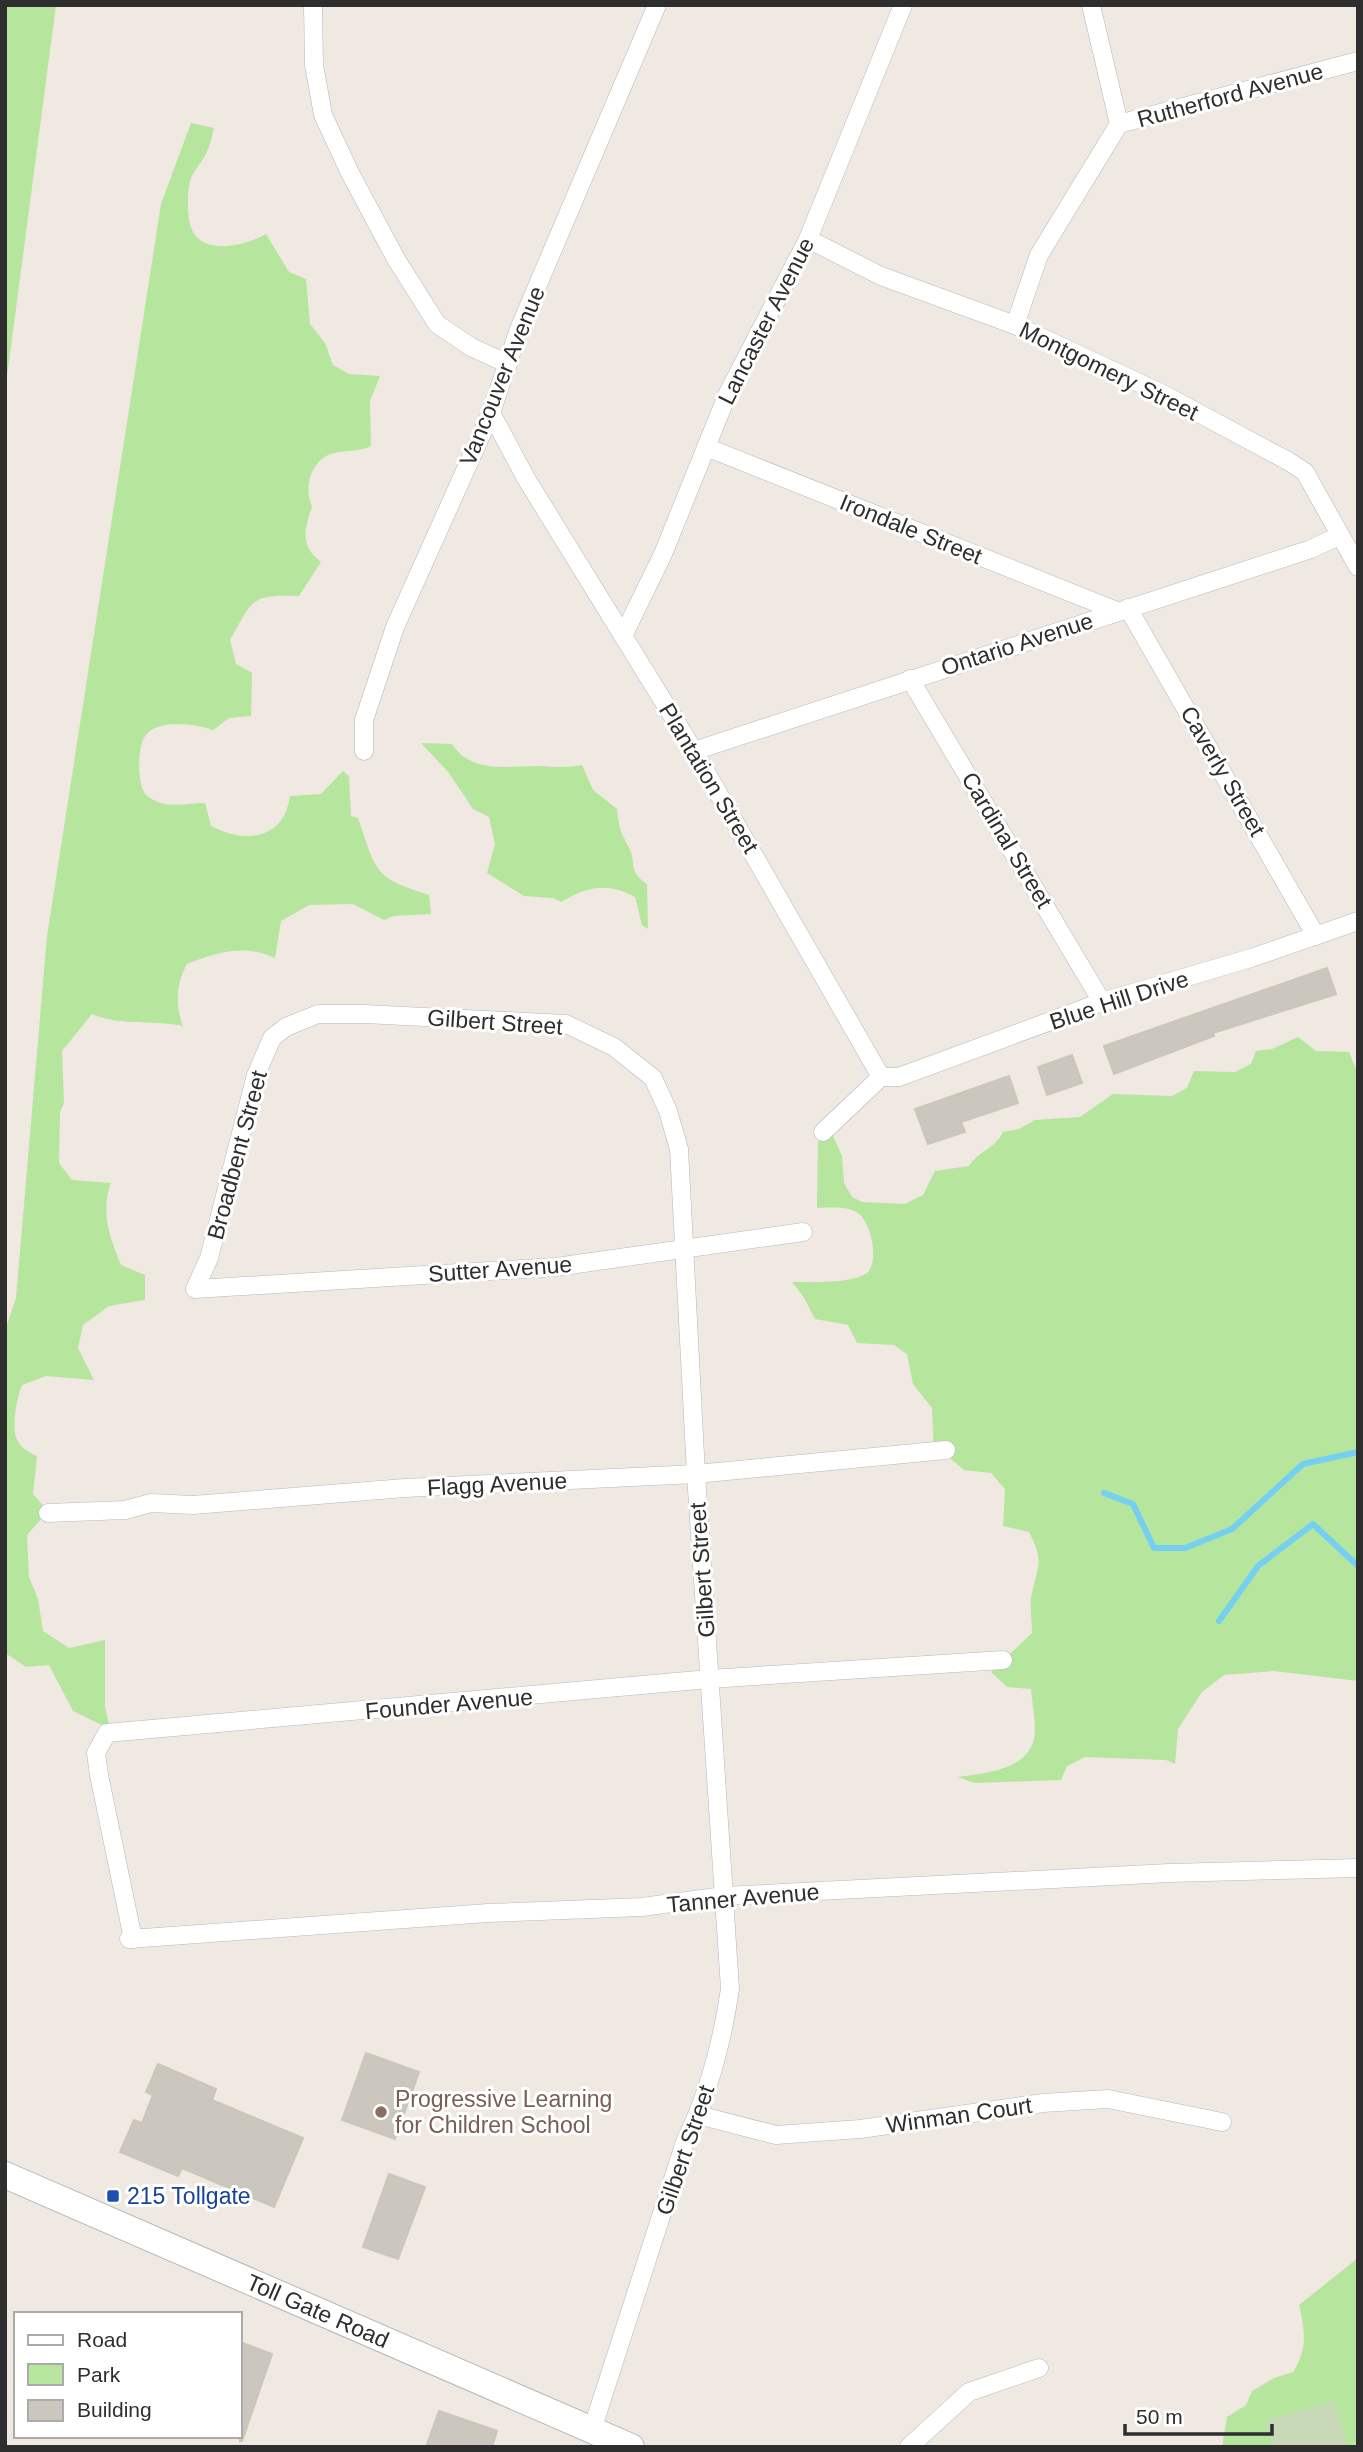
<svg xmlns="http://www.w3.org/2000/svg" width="1363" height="2452" viewBox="0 0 1363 2452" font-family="Arial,sans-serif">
<rect width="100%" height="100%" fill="#efe9e1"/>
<g fill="#b6e59e">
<path d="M5,5H56L5,392Z"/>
<path d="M191,123L214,128C212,136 210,146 206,154C200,166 190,173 189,187C187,199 187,226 195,235C211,255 248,244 266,234L289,272L306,279L310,324L325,343L333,365L349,374L380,376L370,401L371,446C358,453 339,449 326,456C308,467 305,490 312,507C304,530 300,546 321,562L299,596C249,595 254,599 230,640L236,664L252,673L251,716L229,718L213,730C196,724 158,718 145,736C137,747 137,785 146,795C149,798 157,802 161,803C173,807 192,803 205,803L211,826C245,844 284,840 290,796L321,794L343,771L349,776L351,816L358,818C377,873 373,877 429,895L431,914L394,916L384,920L353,904L309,905L281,921L275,958C245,944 217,952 187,964C176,984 175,1004 183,1026C153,1020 119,1026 92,1014L62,1051L64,1103L60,1112L59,1163L72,1180L111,1183C100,1212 110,1238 121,1265L145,1275V1300L109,1306L83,1325L78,1348L94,1380L46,1376L22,1385C17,1396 12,1425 16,1437C19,1447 28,1452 37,1456L33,1494L48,1511L27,1535L29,1577L38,1599L43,1631L69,1648L105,1640V1707L110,1729L73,1711L49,1665L26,1667L5,1653V1330L16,1298L47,936L161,204Z"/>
<path d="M421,743L452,744C471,774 508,766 538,766C554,767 566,768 582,765L593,790L617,809C619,828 620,830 628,846C638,863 626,870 647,884L648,929L642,925L635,897C608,882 587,886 561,902L553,898L524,896L487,873L495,844L489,817L473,809L449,773Z"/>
<path d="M1298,1037L1316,1051L1349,1052L1358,1074V1681L1274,1671L1224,1675L1202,1692L1178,1729L1175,1764L1166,1760L1085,1757L1067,1766L1061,1780L974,1783L958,1777C984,1773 1026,1771 1034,1739C1037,1725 1032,1704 1031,1689L1007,1687L991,1672L1032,1633C1032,1622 1030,1609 1031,1598C1036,1568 1046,1564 1029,1532L1003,1526L1005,1489L991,1473L964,1470L946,1455L934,1452L932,1408L913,1384L907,1354L894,1345L857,1343L848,1325L815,1319L803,1296L792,1282C810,1282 855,1284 868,1272C879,1259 871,1225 860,1215C850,1205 829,1208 817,1208L818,1142L823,1132L830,1129L842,1156L844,1183L852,1197L862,1202L905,1204L923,1195L935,1171L969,1166C979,1150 995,1149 1003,1132L1019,1129L1035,1120L1080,1117L1113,1094L1172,1096L1187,1088L1194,1071L1235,1072L1251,1064L1256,1051L1272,1049Z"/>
<path d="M1358,2258V2447H1222L1227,2417L1246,2405L1252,2391L1274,2378L1293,2372C1308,2349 1305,2331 1299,2305Z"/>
</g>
<path fill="#c8d9b8" d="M1334,2401L1348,2447H1273L1265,2421Z"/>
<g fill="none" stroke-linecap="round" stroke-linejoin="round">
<g stroke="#75cff0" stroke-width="6">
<path d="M1104,1493L1133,1504L1154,1548H1185L1232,1529L1303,1464L1358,1452"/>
<path d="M1219,1621L1258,1566L1313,1524L1358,1566"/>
</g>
</g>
<g fill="#cbc7bf" stroke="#cbc5ba" stroke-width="2">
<path d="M1327,968L1336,994L1213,1033L1214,1036L1114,1074L1104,1046Z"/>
<path d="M1072,1055L1082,1083L1047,1095L1038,1067Z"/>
<path d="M1009,1076L1018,1103L961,1122L965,1132L928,1144L915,1109Z"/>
<path d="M366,2053L419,2072L395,2139L342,2120Z"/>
<path d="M158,2064L216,2089L212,2100L303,2138L274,2207L182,2168L178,2176L120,2152L134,2120L142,2123L153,2095L146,2092Z"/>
<path d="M389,2174L425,2187L398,2259L363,2247Z"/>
<path d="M240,2342L272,2354L242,2441H240Z"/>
<path d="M439,2411L497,2431L492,2447H426Z"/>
</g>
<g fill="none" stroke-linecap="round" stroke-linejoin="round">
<defs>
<g id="minor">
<path d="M313,5L314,65L323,115L350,173L396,259L437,324L471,347L508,364"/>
<path d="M1091,5L1119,124"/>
<path d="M808,239L881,276L1015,325L1163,394L1288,461L1305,472L1358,567"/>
<path d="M1015,325L1039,255L1119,124L1358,61"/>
<path d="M491,413L527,480L694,751L881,1077"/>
<path d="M706,447L1117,611"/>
<path d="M1128,608L1316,936"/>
<path d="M623,636L663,554L728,393L808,239L903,5"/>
<path d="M910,679L1102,1002"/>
<path d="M364,751V720L395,627L491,413L519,329L657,5"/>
<path d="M694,751L1311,549L1339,536"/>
<path d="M881,1077H899L1102,1002L1251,958L1358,921"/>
<path d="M823,1132L881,1077"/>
<path d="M48,1513L125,1510L151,1503L193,1505L405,1488L696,1474L946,1450"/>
<path d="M129,1939L488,1913L642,1907L724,1896L1169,1873L1358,1868"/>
<path d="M133,1939L99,1775L96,1753L107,1733L709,1679L1003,1660"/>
<path d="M698,2115L776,2135L860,2129L1043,2103L1108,2099L1222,2122"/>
<path d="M592,2430L685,2142C709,2093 722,2043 730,1989L696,1474L679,1149L668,1111L653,1078L614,1047L566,1024L364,1014H318L286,1027L272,1038L256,1075L209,1258L195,1289L556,1267L803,1232"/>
<path d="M909,2447L969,2392L1039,2368"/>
</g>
<g id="secondary">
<path id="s1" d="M5,2175L631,2447"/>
</g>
</defs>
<use href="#minor" stroke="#b4b7c1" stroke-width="19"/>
<use href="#secondary" stroke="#b4b7c1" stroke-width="28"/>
<use href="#minor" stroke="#fff" stroke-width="18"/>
<use href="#secondary" stroke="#fff" stroke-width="26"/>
</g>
<circle fill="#8d6e63" stroke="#fff" stroke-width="2.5" cx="381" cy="2112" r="7"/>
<rect fill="#1a4fb4" stroke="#fff" stroke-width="2.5" x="106" y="2189" width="14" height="14" rx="3.5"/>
<g text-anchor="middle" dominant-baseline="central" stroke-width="6" stroke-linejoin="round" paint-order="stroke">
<g font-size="23" fill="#2e2e2e" stroke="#fff">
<text transform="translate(1230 95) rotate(-15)">Rutherford Avenue</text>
<text transform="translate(766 321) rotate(-63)">Lancaster Avenue</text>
<text transform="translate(1109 371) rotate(26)">Montgomery Street</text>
<text transform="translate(502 376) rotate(-68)">Vancouver Avenue</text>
<text transform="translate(911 529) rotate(22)">Irondale Street</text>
<text transform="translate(1017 644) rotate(-18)">Ontario Avenue</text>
<text transform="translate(1223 771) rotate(60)">Caverly Street</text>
<text transform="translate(709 778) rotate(59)">Plantation Street</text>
<text transform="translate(1007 840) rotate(59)">Cardinal Street</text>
<text transform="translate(1119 1000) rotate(-18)">Blue Hill Drive</text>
<text transform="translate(495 1022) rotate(4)">Gilbert Street</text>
<text transform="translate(237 1155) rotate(-75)">Broadbent Street</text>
<text transform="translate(500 1269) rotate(-4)">Sutter Avenue</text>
<text transform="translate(497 1484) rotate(-3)">Flagg Avenue</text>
<text transform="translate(702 1570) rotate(-94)">Gilbert Street</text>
<text transform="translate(449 1704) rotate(-5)">Founder Avenue</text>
<text transform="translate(743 1898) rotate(-5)">Tanner Avenue</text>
<text transform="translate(959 2115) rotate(-8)">Winman Court</text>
<text transform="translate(685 2150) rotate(-71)">Gilbert Street</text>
<text stroke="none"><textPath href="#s1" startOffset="341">Toll Gate Road</textPath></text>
</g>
<g font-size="23" fill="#785e54" stroke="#fff" text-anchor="start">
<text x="395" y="2099">Progressive Learning<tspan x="395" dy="26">for Children School</tspan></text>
</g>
<g font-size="23" fill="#164399" stroke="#fff" text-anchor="start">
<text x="127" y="2196">215 Tollgate</text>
</g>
</g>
<rect width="1363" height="2452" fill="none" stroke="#2e2e2e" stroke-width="14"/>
<rect x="14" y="2312" width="228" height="126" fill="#ffffff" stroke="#ababab" stroke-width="2"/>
<rect x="28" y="2335" width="35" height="10" fill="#ffffff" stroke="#ababab" stroke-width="2"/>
<text x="77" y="2347" font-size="21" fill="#2e2e2e">Road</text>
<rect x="28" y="2364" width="35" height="21" fill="#b6e59e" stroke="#ababab" stroke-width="2"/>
<text x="77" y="2382" font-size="21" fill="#2e2e2e">Park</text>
<rect x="28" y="2400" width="35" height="21" fill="#cbc7bf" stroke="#ababab" stroke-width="2"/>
<text x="77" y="2417" font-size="21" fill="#2e2e2e">Building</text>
<path d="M1125 2424v10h147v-10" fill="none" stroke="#2e2e2e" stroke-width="3.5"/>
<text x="1136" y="2424" font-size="21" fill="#2e2e2e" stroke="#ffffff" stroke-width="5" paint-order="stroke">50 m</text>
</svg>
